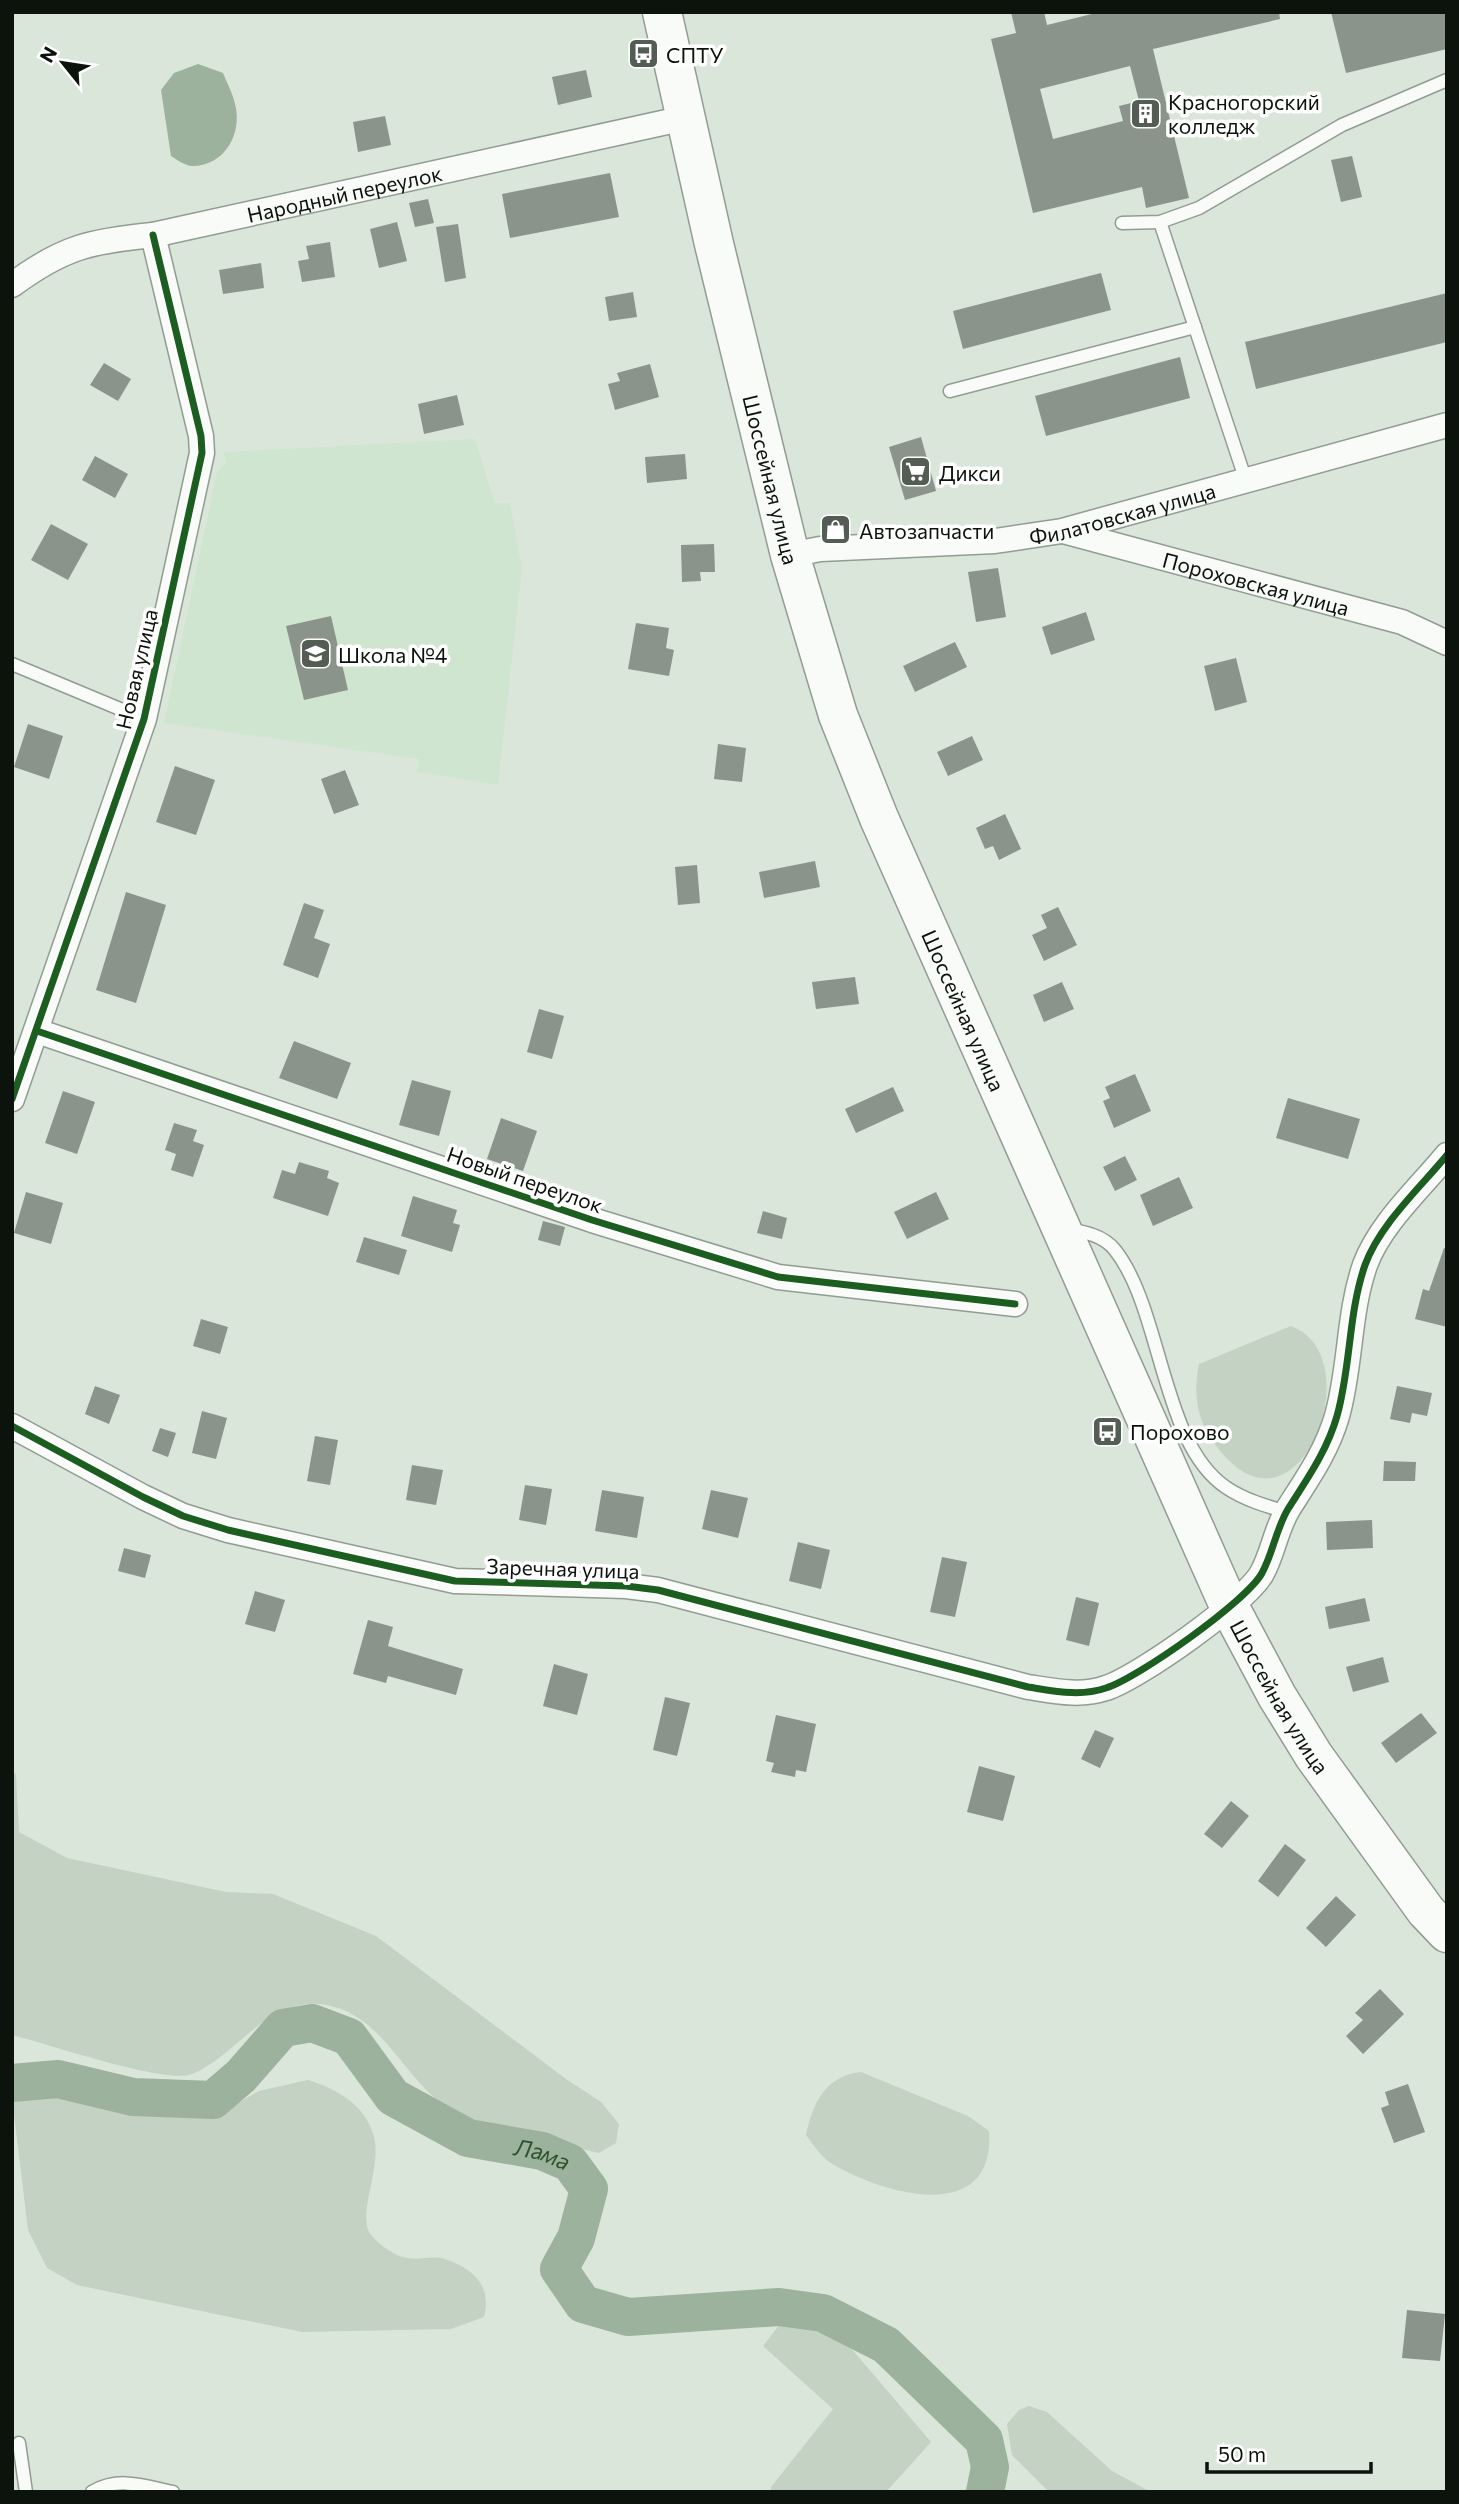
<svg xmlns="http://www.w3.org/2000/svg" width="1459" height="2504" viewBox="0 0 1459 2504" font-family="Commissioner,sans-serif">
<rect width="100%" height="100%" fill="#dae6da"/>
<path fill="#d0e5d0" d="M475,439L495,503H510L522,568L498,785L417,772L419,759L164,723L217,472L226,463L223,452Z"/>
<g fill="#c3d2c3">
<path d="M1291,1326C1372,1356 1300,1546 1222,1453C1198,1425 1192,1399 1199,1364Z"/>
<path d="M12,1770L16,1775L19,1832L67,1858L226,1892L273,1894L376,1936L566,2079L601,2102L619,2124L616,2143L599,2153C553,2142 499,2136 457,2114C404,2086 385,2010 319,2004C265,2000 235,2057 192,2074C167,2085 45,2043 12,2035Z"/>
<path d="M861,2072L968,2116L989,2131C996,2227 881,2194 831,2163C821,2157 813,2144 806,2135C813,2103 825,2076 861,2072Z"/>
<path d="M308,2080C337,2089 366,2105 374,2137C379,2154 371,2183 368,2200C366,2211 364,2228 372,2236C381,2246 394,2256 408,2258C419,2260 434,2255 445,2259C474,2269 492,2286 484,2317L451,2329L302,2332L77,2285L47,2268L28,2230L12,2098L21,2093L51,2092L100,2103L198,2114L234,2105L259,2091Z"/>
<path d="M804,2322L850,2347L931,2442L886,2492H771V2487L833,2409L763,2346L780,2324Z"/>
<path d="M1029,2406L1047,2412L1112,2471L1151,2492H1049L1012,2455L1007,2424L1019,2410Z"/>
</g>
<path fill="#9cb29c" d="M198,64L223,73C227,83 233,94 235,104C243,134 224,167 191,166C185,165 177,160 171,156L161,90L174,73Z"/>
<g fill="none" stroke-linecap="round" stroke-linejoin="round">
<path stroke="#9cb29c" stroke-width="38" id="s1" d="M12,2083L58,2079L133,2097L213,2100L241,2076L283,2028L312,2023L349,2037L393,2097L468,2138L542,2151L570,2163L589,2189L576,2238L559,2269L583,2304L628,2317L779,2307L823,2313L886,2345L984,2440L990,2467L985,2492"/>
</g>
<g fill="#8b948b" fill-rule="evenodd">
<path d="M1011,12H1044L1047,25L1100,12H1279L1280,19L1153,49L1189,198L1146,208L1142,187L1033,213L991,39L1016,33ZM1130,66L1139,101L1119,106L1123,121L1053,139L1040,89Z"/>
<path d="M1331,12H1447V49L1346,73Z"/>
<path d="M586,70L592,97L558,105L552,77Z"/>
<path d="M385,116L391,145L358,152L353,122Z"/>
<path d="M1352,156L1362,197L1341,202L1331,160Z"/>
<path d="M610,173L619,217L510,238L502,194Z"/>
<path d="M428,199L434,223L415,227L409,203Z"/>
<path d="M397,222L407,261L379,268L370,229Z"/>
<path d="M458,224L466,278L445,282L436,227Z"/>
<path d="M330,242L335,277L302,282L298,261L309,259L306,246Z"/>
<path d="M261,263L264,288L223,294L219,270Z"/>
<path d="M1101,273L1111,310L963,349L953,311Z"/>
<path d="M633,292L637,317L609,321L605,297Z"/>
<path d="M1447,293V342L1256,389L1245,342Z"/>
<path d="M1180,357L1190,398L1046,436L1035,396Z"/>
<path d="M104,363L131,379L118,401L90,385Z"/>
<path d="M650,364L659,397L615,410L608,384L620,381L617,373Z"/>
<path d="M457,395L464,425L424,434L418,404Z"/>
<path d="M921,437L936,491L905,500L889,447Z"/>
<path d="M685,454L687,479L647,483L645,457Z"/>
<path d="M95,456L128,474L115,498L82,480Z"/>
<path d="M51,524L88,544L68,580L31,560Z"/>
<path d="M714,544L715,572H700L701,581L682,582L681,545Z"/>
<path d="M998,568L1006,617L976,622L968,572Z"/>
<path d="M1086,612L1095,640L1051,655L1042,627Z"/>
<path d="M331,616L348,690L304,700L286,626Z"/>
<path d="M636,623L669,628L666,648L674,650L669,676L628,669Z"/>
<path d="M955,642L967,667L915,692L903,666Z"/>
<path d="M1236,658L1247,702L1215,711L1204,666Z"/>
<path d="M28,724L63,736L49,779L14,767Z"/>
<path d="M972,736L983,760L948,776L937,752Z"/>
<path d="M718,744L746,748L742,782L714,779Z"/>
<path d="M175,766L215,780L196,835L156,822Z"/>
<path d="M345,770L359,805L334,814L321,779Z"/>
<path d="M1005,814L1021,849L999,860L993,846L985,849L976,828Z"/>
<path d="M815,861L820,887L764,898L759,872Z"/>
<path d="M697,865L700,903L678,905L675,867Z"/>
<path d="M126,892L166,905L136,1003L96,990Z"/>
<path d="M304,903L324,910L314,938L330,944L318,978L283,965Z"/>
<path d="M1058,907L1077,945L1044,961L1032,935L1047,928L1041,915Z"/>
<path d="M855,977L859,1004L816,1009L812,982Z"/>
<path d="M1062,982L1074,1009L1044,1022L1033,995Z"/>
<path d="M539,1009L564,1016L552,1059L527,1052Z"/>
<path d="M294,1041L351,1063L337,1099L279,1078Z"/>
<path d="M1135,1074L1151,1111L1114,1128L1103,1101L1110,1098L1105,1087Z"/>
<path d="M412,1080L451,1091L439,1136L399,1125Z"/>
<path d="M893,1087L904,1111L856,1133L845,1109Z"/>
<path d="M63,1091L95,1102L77,1154L45,1143Z"/>
<path d="M1288,1098L1360,1119L1348,1159L1276,1138Z"/>
<path d="M501,1118L537,1131L523,1171L487,1159Z"/>
<path d="M174,1123L197,1130L193,1141L204,1145L193,1177L171,1170L176,1154L165,1150Z"/>
<path d="M1125,1156L1137,1180L1115,1191L1103,1167Z"/>
<path d="M299,1162L329,1171L327,1178L339,1183L328,1216L273,1198L282,1170L295,1174Z"/>
<path d="M1179,1177L1193,1208L1153,1226L1140,1195Z"/>
<path d="M26,1192L63,1203L51,1244L14,1233Z"/>
<path d="M936,1192L949,1219L907,1239L894,1212Z"/>
<path d="M413,1196L457,1210L453,1223L460,1225L452,1252L401,1236Z"/>
<path d="M763,1211L787,1218L782,1239L757,1233Z"/>
<path d="M543,1221L565,1227L560,1246L538,1240Z"/>
<path d="M364,1237L407,1250L399,1275L356,1262Z"/>
<path d="M1444,1248L1447,1249V1327L1415,1319L1423,1289L1429,1291Z"/>
<path d="M201,1319L228,1327L220,1354L193,1346Z"/>
<path d="M95,1386L120,1395L109,1424L85,1414Z"/>
<path d="M1397,1386L1432,1393L1427,1416L1412,1413L1410,1423L1390,1419Z"/>
<path d="M202,1411L227,1418L216,1459L192,1453Z"/>
<path d="M160,1428L176,1433L168,1457L152,1451Z"/>
<path d="M315,1436L338,1440L330,1485L307,1481Z"/>
<path d="M1384,1461L1416,1462L1415,1481H1383Z"/>
<path d="M412,1465L443,1470L436,1505L406,1500Z"/>
<path d="M525,1485L552,1489L546,1525L519,1520Z"/>
<path d="M602,1490L644,1497L637,1538L595,1531Z"/>
<path d="M711,1490L748,1498L738,1538L702,1529Z"/>
<path d="M1372,1520L1373,1548L1327,1550L1326,1522Z"/>
<path d="M798,1542L830,1550L821,1589L789,1581Z"/>
<path d="M124,1548L151,1555L145,1578L118,1571Z"/>
<path d="M942,1557L967,1562L955,1617L930,1612Z"/>
<path d="M255,1591L285,1600L275,1632L245,1624Z"/>
<path d="M1076,1597L1099,1603L1089,1646L1066,1640Z"/>
<path d="M1365,1598L1370,1621L1329,1629L1325,1607Z"/>
<path d="M368,1620L393,1627L388,1646L463,1669L456,1695L388,1676L386,1683L353,1674Z"/>
<path d="M1383,1657L1389,1682L1353,1692L1346,1667Z"/>
<path d="M554,1664L588,1674L577,1715L543,1706Z"/>
<path d="M665,1697L690,1703L677,1756L653,1750Z"/>
<path d="M1421,1713L1437,1733L1396,1763L1381,1743Z"/>
<path d="M776,1715L816,1724L806,1772L796,1770L795,1777L771,1772L774,1763L766,1761Z"/>
<path d="M1095,1730L1114,1738L1100,1768L1081,1759Z"/>
<path d="M979,1766L1015,1776L1003,1821L967,1812Z"/>
<path d="M1231,1801L1249,1816L1222,1848L1204,1834Z"/>
<path d="M1285,1844L1306,1860L1278,1897L1258,1881Z"/>
<path d="M1336,1896L1356,1915L1326,1947L1306,1928Z"/>
<path d="M1380,1989L1404,2014L1363,2054L1346,2036L1363,2020L1355,2013Z"/>
<path d="M1408,2084L1425,2132L1394,2143L1381,2108L1389,2105L1385,2092Z"/>
<path d="M1407,2310L1445,2314L1440,2361L1402,2358Z"/>
</g>
<g fill="none" stroke-linecap="round" stroke-linejoin="round">
<defs>
<g id="lane">
<path d="M1160,222L1246,481"/>
<path d="M1122,223L1160,222L1199,208L1342,125L1447,80"/>
<path d="M950,391L1195,327"/>
<path d="M12,664L144,719"/>
<path d="M1067,1229C1084,1232 1103,1235 1115,1250C1163,1311 1161,1445 1227,1488C1245,1500 1266,1506 1287,1512"/>
<path d="M19,2443L26,2492"/>
<path d="M92,2492C119,2476 144,2486 173,2492"/>
</g>
<g id="street">
<path id="s2" d="M12,285C63,247 91,241 153,235L685,118"/>
<path id="s3" d="M1063,531L1402,622L1447,643"/>
<path id="s4" d="M790,555L820,549L995,541L1062,531L1447,425"/>
<path d="M37,1031L592,1220L778,1277L1015,1304"/>
<path d="M12,1099L144,719L202,453L201,436L153,235"/>
<path d="M12,1426L143,1497L183,1516L228,1530L455,1581L626,1586L658,1590L1028,1687C1054,1691 1080,1697 1106,1688C1138,1678 1247,1601 1262,1573C1273,1553 1276,1529 1288,1509C1307,1479 1327,1451 1337,1416C1351,1367 1348,1314 1365,1265C1380,1224 1420,1188 1447,1155"/>
</g>
<g id="primary">
<path id="s5" d="M662,12L714,244L790,555L838,715L879,818L1229,1606L1277,1696L1314,1756L1426,1911L1447,1933"/>
</g>
</defs>
<use href="#lane" stroke="#929c92" stroke-width="15"/>
<use href="#street" stroke="#929c92" stroke-width="27"/>
<use href="#primary" stroke="#929c92" stroke-width="41"/>
<use href="#lane" stroke="#f9fbf9" stroke-width="12"/>
<use href="#street" stroke="#f9fbf9" stroke-width="24"/>
<use href="#primary" stroke="#f9fbf9" stroke-width="38"/>
<defs>
<g id="cycleway">
<path d="M37,1031L592,1220L778,1277L1015,1304"/>
<path d="M12,1099L144,719L202,453L201,436L153,235"/>
<path d="M12,1426L143,1497L183,1516L228,1530L455,1581L626,1586L658,1590L1028,1687C1054,1691 1080,1697 1106,1688C1138,1678 1247,1601 1262,1573C1273,1553 1276,1529 1288,1509C1307,1479 1327,1451 1337,1416C1351,1367 1348,1314 1365,1265C1380,1224 1420,1188 1447,1155"/>
</g>
</defs>
<use href="#cycleway" stroke="#fff" stroke-width="11"/>
<use href="#cycleway" stroke="#1b5e20" stroke-width="7"/>
</g>
<defs>
<symbol id="bus-square" viewBox="-11 -11 22 22"><rect x="-9" y="-9" width="18" height="18" rx="4" fill="#545d54" stroke="#fff"/><path d="M-5-6H5V4H4V6H2V4H-2V6H-4V4H-5ZM-3.5-4V0h7V-4ZM-3.5 1.2v1.5H-2V1.2ZM2 1.2v1.5H3.5V1.2Z" fill="#fff"/></symbol>
<symbol id="building-square" viewBox="-11 -11 22 22"><rect x="-9" y="-9" width="18" height="18" rx="4" fill="#545d54" stroke="#fff"/><path d="M-4-6H4V6H1V3H-1V6H-4ZM-2.5-4.3h1.7v1.8h-1.7ZM.8-4.3h1.7v1.8H.8ZM-2.5-1h1.7V.8h-1.7ZM.8-1h1.7V.8H.8Z" fill="#fff"/></symbol>
<symbol id="supermarket-square" viewBox="-11 -11 22 22"><rect x="-9" y="-9" width="18" height="18" rx="4" fill="#545d54" stroke="#fff"/><path d="M-6-5.5h2.5l.6 2H6L4.5 2H-2.5L-4.4-4H-6ZM-1.5 3.2a1.3 1.3 0 1 0 .1 0ZM3 3.2a1.3 1.3 0 1 0 .1 0Z" fill="#fff"/></symbol>
<symbol id="shop-square" viewBox="-11 -11 22 22"><rect x="-9" y="-9" width="18" height="18" rx="4" fill="#545d54" stroke="#fff"/><path d="M-5-2.5h2.3a2.7 3.5 0 0 1 5.4 0H5L5.5 6h-11ZM-1.5-2.5h3a1.5 2.3 0 0 0-3 0Z" fill="#fff"/></symbol>
<symbol id="school-square" viewBox="-11 -11 22 22"><rect x="-9" y="-9" width="18" height="18" rx="4" fill="#545d54" stroke="#fff"/><path d="M0-5L7-2L0 1L-7-2ZM-4 1L0 2.5L4 1V4Q0 6-4 4Z" fill="#fff"/></symbol>
</defs>
<g fill-rule="evenodd">
<use href="#bus-square" x="626" y="36" width="35" height="35"/>
<use href="#building-square" x="1128" y="96" width="35" height="35"/>
<use href="#supermarket-square" x="898" y="454" width="35" height="35"/>
<use href="#shop-square" x="818" y="512" width="35" height="35"/>
<use href="#school-square" x="298" y="636" width="35" height="35"/>
<use href="#bus-square" x="1090" y="1414" width="35" height="35"/>
</g>
<g text-anchor="middle" dominant-baseline="central" stroke-width="7" stroke-linejoin="round" paint-order="stroke">
<g font-size="21" fill="#0c130c" stroke="#fff" text-anchor="start">
<text x="666" y="54">СПТУ</text>
<text x="1168" y="101">Красногорский<tspan x="1168" dy="24">колледж</tspan></text>
<text x="939" y="472">Дикси</text>
<text x="859" y="530">Автозапчасти</text>
<text x="338" y="654">Школа №4</text>
<text x="1130" y="1431">Порохово</text>
</g>
<g font-size="21" fill="#0c130c" stroke="#fff">
<text stroke="none"><textPath href="#s2" startOffset="348">Народный переулок</textPath></text>
<text stroke="none"><textPath href="#s5" startOffset="480">Шоссейная улица</textPath></text>
<text stroke="none"><textPath href="#s4" startOffset="336">Филатовская улица</textPath></text>
<text stroke="none"><textPath href="#s3" startOffset="200">Пороховская улица</textPath></text>
<text transform="translate(136 669) rotate(-77)">Новая улица</text>
<text stroke="none"><textPath href="#s5" startOffset="1046">Шоссейная улица</textPath></text>
<text transform="translate(525 1179) rotate(19)">Новый переулок</text>
<text transform="translate(563 1568) rotate(2)">Заречная улица</text>
<text stroke="none"><textPath href="#s5" startOffset="1802">Шоссейная улица</textPath></text>
</g>
<g font-size="23" font-style="italic" fill="#2c552e" stroke="#fff">
<text stroke="none"><textPath href="#s1" startOffset="609">Лама</textPath></text>
</g>
</g>
<rect width="1459" height="2504" fill="none" stroke="#0c130c" stroke-width="28"/>
<g transform="translate(63 63) rotate(300)" stroke="#ffffff" stroke-width="5" paint-order="stroke">
<path d="M0-5L12 26L0 18L-12 26Z" fill="#0c130c"/>
<text y="-10" font-size="19" font-weight="bold" text-anchor="middle" fill="#0c130c">N</text>
</g>
<path d="M1207 2462v10h164v-10" fill="none" stroke="#0c130c" stroke-width="3.5"/>
<text x="1218" y="2462" font-size="21" fill="#0c130c" stroke="#ffffff" stroke-width="5" paint-order="stroke">50 m</text>
</svg>
